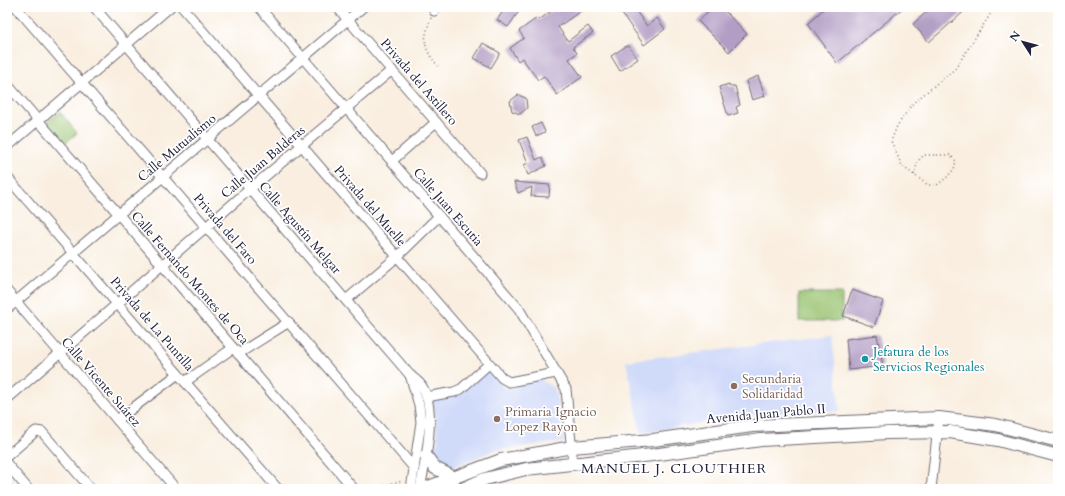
<svg xmlns="http://www.w3.org/2000/svg" width="1065" height="496" viewBox="0 0 1065 496" font-family="Cardo,serif">
<rect width="100%" height="100%" fill="#fff"/>
<filter id="ink" filterUnits="userSpaceOnUse"><feTurbulence type="fractalNoise" baseFrequency=".025" numOctaves="2"/><feDisplacementMap in="SourceGraphic" scale="8" xChannelSelector="R" yChannelSelector="G"/><feConvolveMatrix kernelMatrix="1 2 1 2 8 2 1 2 1" color-interpolation-filters="sRGB"/></filter>
<filter id="wash" filterUnits="userSpaceOnUse"><feTurbulence type="fractalNoise" baseFrequency=".012" numOctaves="4" result="noise"/><feDisplacementMap in="SourceGraphic" scale="16" xChannelSelector="R" yChannelSelector="G"/><feGaussianBlur stdDeviation="0.9" result="paint"/><feColorMatrix in="noise" values="0 0 0 0 0 0 0 0 0 0 0 0 0 0 0 0 0 1.4 0 .05"/><feComposite in="paint" operator="in"/></filter>
<g filter="url(#wash)">
<rect width="100%" height="100%" fill="#f9eedf"/>
<g fill="#d0daf9">
<path d="M832,335L840,411L761,413L641,433L626,361Z"/>
<path d="M491,368L504,389L540,379L555,389L564,442L495,450L450,468L434,460L431,452L438,441L432,398L462,392Z"/>
</g>
<g fill="#99c370" stroke="#5e7256">
<path d="M60,112L77,133L62,146L44,124Z"/>
<rect x="799" y="293" width="43" height="28"/>
</g>
<g id="blocks">
<g fill="#b29dc4">
<path d="M506,7H522L508,27L497,20Z"/>
<path d="M557,7H586L558,27L568,41L588,26L593,33L573,47L577,53L569,59L582,77L557,95L544,76L538,80L522,58L518,61L510,48L524,38L519,31L537,18L539,20Z"/>
<path d="M617,7H633L647,26L657,18L665,29L644,45Z"/>
<path d="M713,7H721L747,34L729,52L698,21Z"/>
<path d="M826,7H904L837,63L808,23Z"/>
<path d="M932,7H969L929,42L913,24Z"/>
<path d="M483,43L500,53L491,68L474,58Z"/>
<path d="M628,45L638,59L620,71L611,56Z"/>
<path d="M758,76L765,96L752,100L746,81Z"/>
<path d="M729,84L730,87L735,86L740,105L736,107L738,113L728,116L719,87Z"/>
<path d="M518,95L526,98L527,108L520,114L512,111L510,101Z"/>
<path d="M541,123L545,132L536,136L532,127Z"/>
<path d="M527,137L536,160L542,157L546,166L528,175L524,165L528,163L519,140Z"/>
<path d="M514,182L550,185L549,197L531,196L532,187L518,193Z"/>
<path d="M852,290L883,301L874,327L843,316Z"/>
<path d="M877,335L883,366L849,370L846,339Z"/>
</g>
</g>
</g>
<g filter="url(#ink)">
<use href="#blocks" fill-opacity="0" stroke="#6d6974" stroke-width="1"/>
<g fill="none" stroke-linecap="round" stroke-linejoin="round">
<defs>
<g id="minor">
<path d="M16,7L414,468"/>
<path d="M94,7L409,374C413,378 418,381 421,385C438,408 425,462 420,489"/>
<path d="M182,7L502,378L509,382L556,373"/>
<path d="M259,7L519,309L566,389L573,464"/>
<path d="M337,7L480,173"/>
<path d="M434,11L437,7"/>
<path d="M7,84L354,489"/>
<path d="M7,147L170,7"/>
<path d="M392,161L436,122"/>
<path d="M7,177L278,489"/>
<path d="M7,291L176,489"/>
<path d="M346,300L397,257L439,216"/>
<path d="M7,309L363,7"/>
<path d="M238,354L289,322"/>
<path d="M410,375L419,405L421,422L411,489"/>
<path d="M185,382L233,348"/>
<path d="M426,397L454,392L461,389L489,364"/>
<path d="M7,399L250,189L392,70"/>
<path d="M117,420L178,374"/>
<path d="M7,456L36,431L42,432L91,489"/>
<path d="M7,464L28,489"/>
<path d="M931,489L939,418"/>
</g>
<g id="major">
<path d="M426,456L435,468L453,477"/>
<path d="M423,489L501,460L572,447L653,440L752,426L939,418L996,425L1058,441"/>
<path d="M462,489L485,479L526,469L652,455L761,440L888,433L950,432L998,440L1058,456"/>
</g>
</defs>
<use href="#minor" stroke="#6d6974" stroke-width="11"/>
<use href="#major" stroke="#6d6974" stroke-width="14"/>
<g stroke="#6d6974" stroke-width="1.5" stroke-dasharray="1 3" stroke-linecap="butt">
<path d="M431,18C423,40 422,47 438,66"/>
<path d="M914,175L918,161L924,155H950L956,161L954,169L946,178L937,185H928L902,166L891,141L897,126L913,103L955,69L995,7"/>
<path d="M7,483L13,485"/>
<path d="M364,489L403,481"/>
</g>
<use href="#minor" stroke="#fff" stroke-width="9"/>
<use href="#major" stroke="#fff" stroke-width="12"/>
</g>
</g>
<circle fill="#0f9aa8" stroke="#fff" stroke-width="1.5" cx="865" cy="359" r="4"/>
<g fill="#8d6e63" stroke="#fff" stroke-width="1.5">
<circle cx="734" cy="386" r="4"/>
<circle cx="497" cy="419" r="4"/>
</g>
<g text-anchor="middle" dominant-baseline="central" stroke-width="3.5" stroke-linejoin="round" paint-order="stroke">
<g font-size="13" fill="#22223b" stroke="#fff">
<text transform="translate(419 82) rotate(49)">Privada del Astillero</text>
<text transform="translate(177 148) rotate(-40)">Calle Mutualismo</text>
<text transform="translate(263 162) rotate(-40)">Calle Juan Balderas</text>
<text transform="translate(370 206) rotate(49)">Privada del Muelle</text>
<text transform="translate(448 207) rotate(49)">Calle Juan Escutia</text>
<text transform="translate(300 228) rotate(49)">Calle Agustín Melgar</text>
<text transform="translate(225 229) rotate(49)">Privada del Faro</text>
<text transform="translate(190 278) rotate(49)">Calle Fernando Montes de Oca</text>
<text transform="translate(152 324) rotate(49)">Privada de La Puntilla</text>
<text transform="translate(101 382) rotate(49)">Calle Vicente Suárez</text>
<text transform="translate(766 414) rotate(-5)">Avenida Juan Pablo II</text>
</g>
<g font-size="13" fill="#0d838f" stroke="#fff" text-anchor="start">
<text x="873" y="352">Jefatura de los<tspan x="873" dy="15">Servicios Regionales</tspan></text>
</g>
<g font-size="13" fill="#785e54" stroke="#fff" text-anchor="start">
<text x="742" y="379">Secundaria<tspan x="742" dy="15">Solidaridad</tspan></text>
<text x="505" y="412">Primaria Ignacio<tspan x="505" dy="15">Lopez Rayon</tspan></text>
</g>
<g font-size="14" letter-spacing="1" fill="#22223b" stroke="#fff">
<text x="674" y="468">MANUEL J. CLOUTHIER</text>
</g>
</g>
<rect width="1065" height="496" fill="none" stroke="#fff" stroke-width="24"/>
<g transform="translate(1023 42) rotate(306)" stroke="#ffffff" stroke-width="3" paint-order="stroke">
<path d="M0-3L7 15L0 10L-7 15Z" fill="#22223b"/>
<text y="-6" font-size="11" font-weight="bold" text-anchor="middle" fill="#22223b">N</text>
</g>
</svg>
